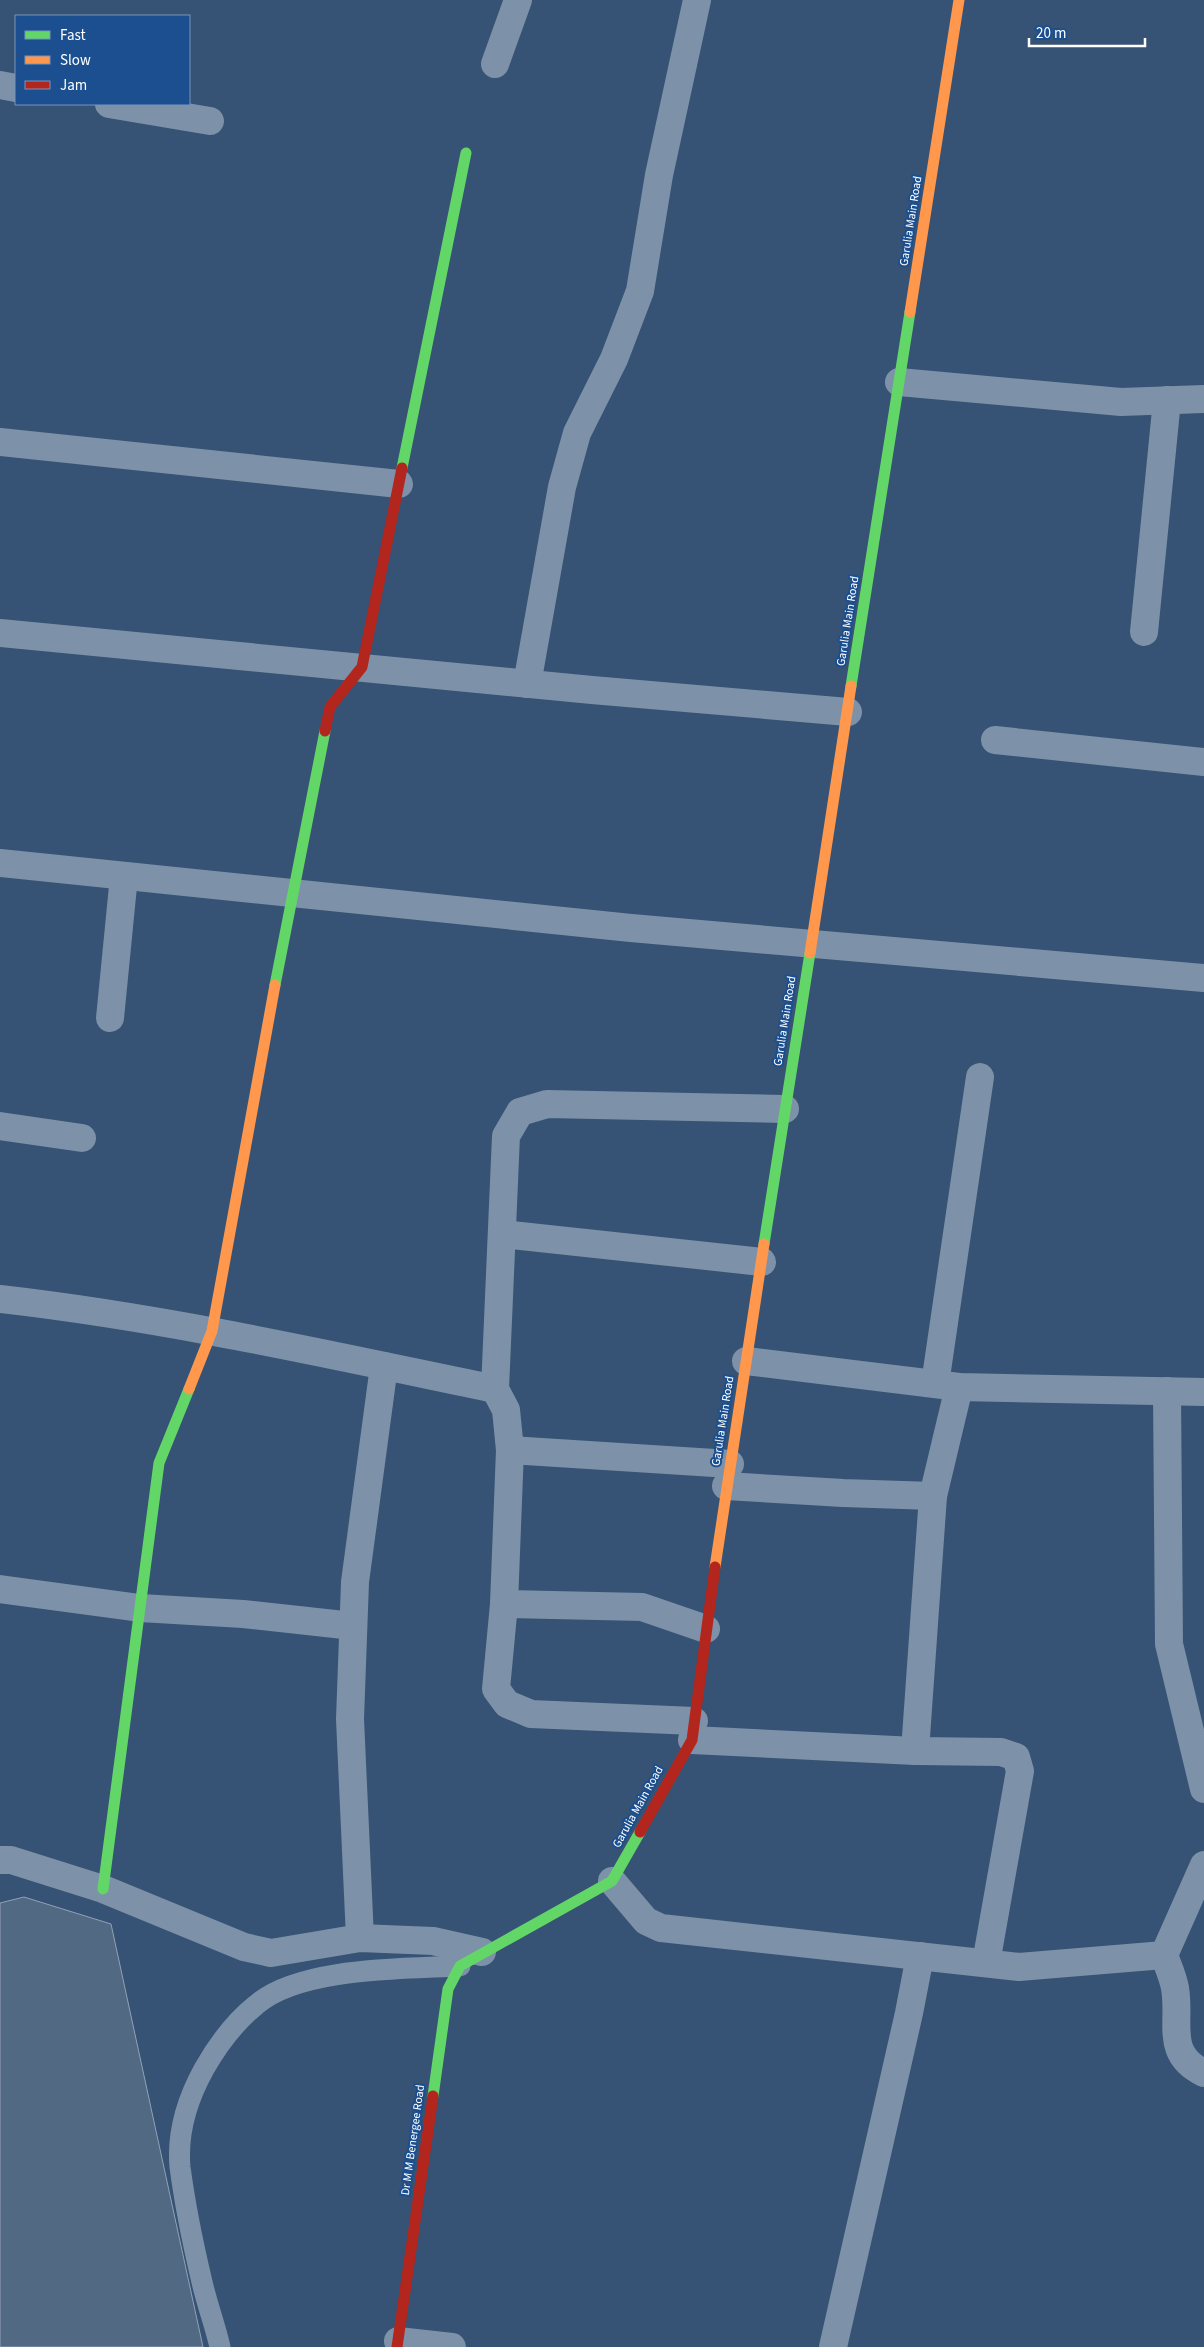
<svg xmlns="http://www.w3.org/2000/svg" width="1204" height="2347" viewBox="0 0 1204 2347" font-family="'Source Sans 3',sans-serif">
<rect width="100%" height="100%" fill="#365274"/>
<path fill="#526984" stroke="#92a2b6" d="M24,1897L111,1924L203,2347H0V1903Z"/>
<g fill="none" stroke-linecap="round" stroke-linejoin="round">
<path stroke="#7d92a8" stroke-width="21" d="M220,2347C215,2325 207,2304 202,2282C193,2244 185,2205 180,2167C177,2133 188,2098 204,2069C217,2046 235,2022 256,2005C299,1967 404,1969 460,1966"/>
<g stroke="#7d92a8" stroke-width="28">
<path d="M495,64L518,0"/>
<path d="M0,85L16,88"/>
<path d="M109,104L210,121"/>
<path d="M899,382L1121,402L1204,399"/>
<path d="M0,442L399,484"/>
<path d="M1144,632L1167,400"/>
<path d="M0,633L592,690L848,712"/>
<path d="M527,684L562,487L577,433L614,359L640,291L659,175L697,0"/>
<path d="M995,740L1204,762"/>
<path d="M0,863L631,928L1204,978"/>
<path d="M110,1018L124,876"/>
<path d="M0,1126L82,1138"/>
<path d="M502,1234L762,1262"/>
<path d="M0,1299C167,1318 331,1355 495,1389"/>
<path d="M746,1361L959,1387L1204,1392"/>
<path d="M935,1384L980,1077"/>
<path d="M1167,1391L1169,1644L1204,1789"/>
<path d="M510,1450L730,1464"/>
<path d="M726,1486L843,1493L933,1496"/>
<path d="M0,1589L140,1608L243,1614L353,1626"/>
<path d="M504,1604L642,1607L706,1629"/>
<path d="M694,1721L531,1714L507,1704L496,1689L504,1604L510,1450L506,1410L495,1389L506,1136L520,1112L547,1104L785,1109"/>
<path d="M692,1740L915,1751L1001,1752L1016,1757L1020,1771L986,1963"/>
<path d="M915,1751L933,1496L959,1387"/>
<path d="M0,1860H11L103,1889L244,1947L271,1953L360,1938L433,1941L482,1952"/>
<path d="M612,1881L646,1921L661,1928L1019,1967L1164,1955L1204,1865"/>
<path d="M360,1938L350,1719L355,1582L384,1366"/>
<path d="M1164,1955C1168,1966 1173,1977 1175,1988C1181,2023 1164,2054 1204,2073"/>
<path d="M398,2341L452,2347"/>
<path d="M833,2347L909,2013L920,1956"/>
</g>
<g stroke="#63d668" stroke-width="11">
<path d="M402,468L466,153"/>
<path d="M851,686L910,312"/>
<path d="M275,985L325,731"/>
<path d="M764,1244L810,953"/>
<path d="M103,1889L159,1463L189,1389"/>
<path d="M433,2096L448,1989L460,1966L612,1881L640,1832"/>
</g>
<g stroke="#ff974d" stroke-width="11">
<path d="M910,312L959,0"/>
<path d="M810,953L851,686"/>
<path d="M189,1389L212,1331L275,985"/>
<path d="M715,1567L764,1244"/>
</g>
<g stroke="#b3261e" stroke-width="11">
<path d="M325,731L330,707L362,667L402,468"/>
<path d="M640,1832L692,1740L715,1567"/>
<path d="M397,2347L433,2096"/>
</g>
</g>
<g text-anchor="middle" dominant-baseline="central" stroke-width="4" stroke-linejoin="round" paint-order="stroke">
<g font-size="12" fill="#fff" stroke="#1b4f8f">
<text transform="translate(911 221) rotate(-81)">Garulia Main Road</text>
<text transform="translate(848 621) rotate(-81)">Garulia Main Road</text>
<text transform="translate(785 1021) rotate(-81)">Garulia Main Road</text>
<text transform="translate(723 1421) rotate(-81)">Garulia Main Road</text>
<text transform="translate(638 1807) rotate(-61)">Garulia Main Road</text>
<text transform="translate(413 2140) rotate(-82)">Dr M M Benergee Road</text>
</g>
</g>
<rect x="15" y="15" width="175" height="90" fill="#1b4f8f" stroke="#7695bc"/>
<rect x="25" y="31" width="25" height="8" fill="#63d668" stroke="#7695bc"/>
<text x="60" y="40" font-size="15" fill="#ffffff">Fast</text>
<rect x="25" y="56" width="25" height="8" fill="#ff974d" stroke="#7695bc"/>
<text x="60" y="65" font-size="15" fill="#ffffff">Slow</text>
<rect x="25" y="81" width="25" height="8" fill="#b3261e" stroke="#7695bc"/>
<text x="60" y="90" font-size="15" fill="#ffffff">Jam</text>
<path d="M1029 38v8h116v-8" fill="none" stroke="#ffffff" stroke-width="2.5"/>
<text x="1036" y="38" font-size="15" fill="#ffffff" stroke="#1b4f8f" stroke-width="4" paint-order="stroke">20 m</text>
</svg>
